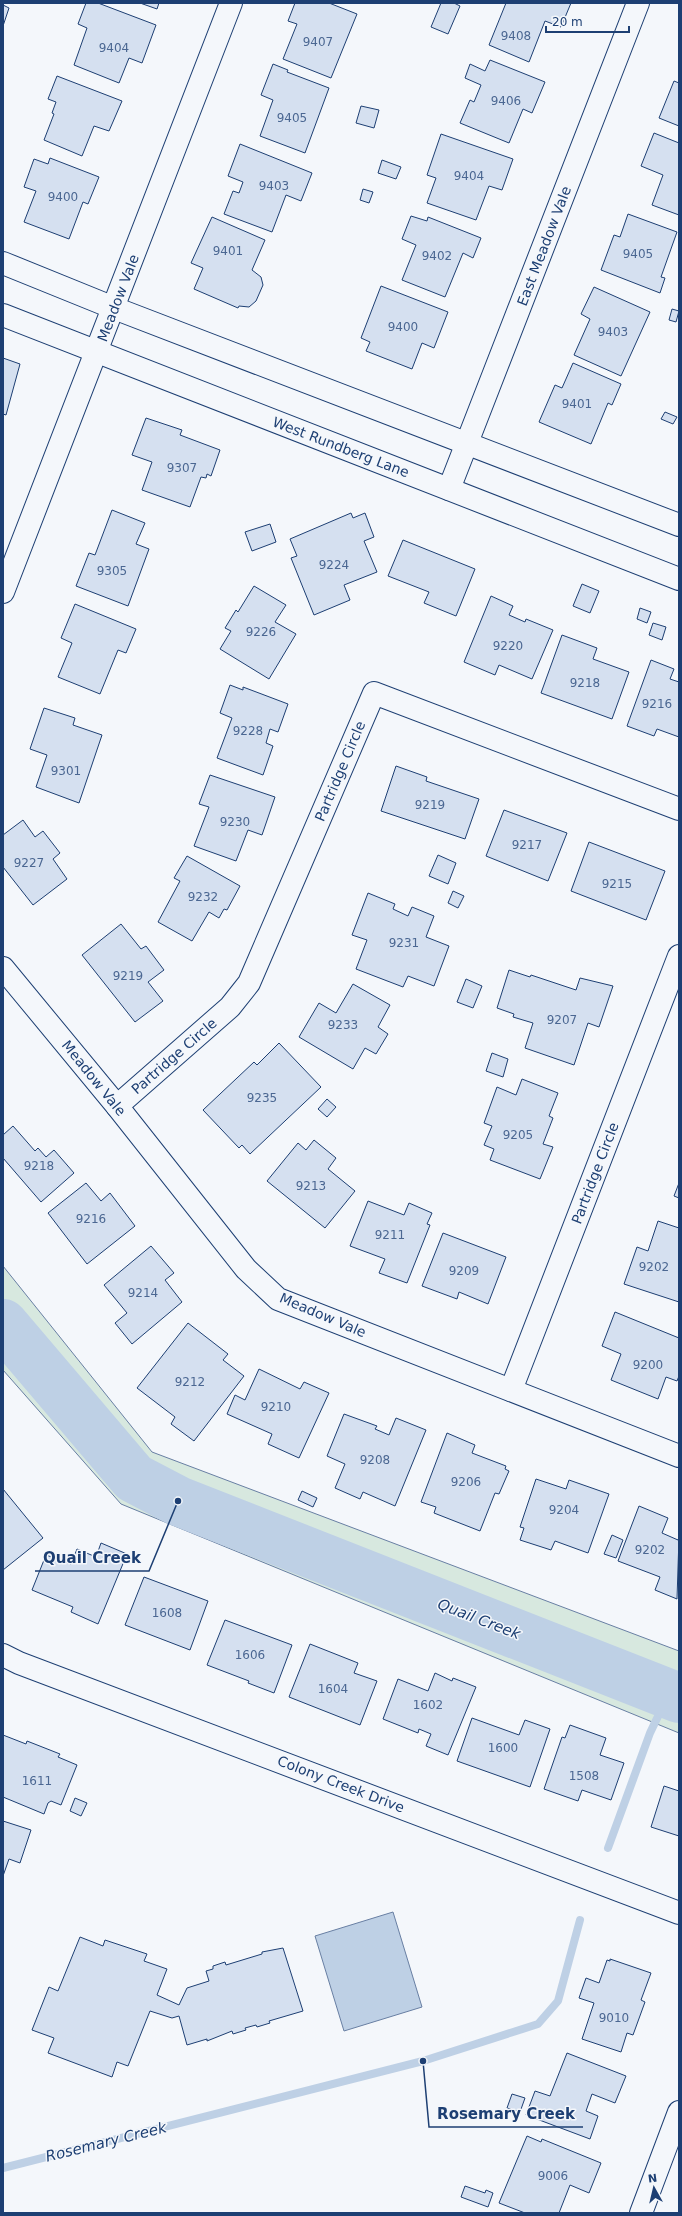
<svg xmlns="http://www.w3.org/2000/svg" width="682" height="2216" viewBox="0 0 682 2216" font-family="'DejaVu Sans',sans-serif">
<rect width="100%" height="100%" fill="#f4f7fb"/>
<path fill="#d7e8df" stroke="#687fa3" d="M3,1266L152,1452L679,1651V1733L121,1504L3,1370Z"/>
<path fill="#bed0e5" stroke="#687fa3" d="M393,1912L422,2007L344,2031L315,1936Z"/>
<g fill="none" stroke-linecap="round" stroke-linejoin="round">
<g stroke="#bed0e5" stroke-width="8">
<path d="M608,1848L650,1733L661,1710L679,1697"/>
<path d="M3,2168L423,2061L538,2024L558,2001L580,1920"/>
</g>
<path stroke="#bed0e5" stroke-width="50" d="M3,1324L134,1478L178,1501L679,1698"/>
</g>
<g fill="#d5e0f0" stroke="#1d3f73">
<path d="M86,3H98L156,25L142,63L129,58L119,83L74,65L87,28L78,24Z"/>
<path d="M140,3H159L157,9Z"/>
<path d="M295,3H329L357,14L331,78L283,59L297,24L288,21Z"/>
<path d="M441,3H454L460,6L448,34L431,27Z"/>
<path d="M506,3H571L561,27L545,21L529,62L489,45Z"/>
<path d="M3,5L9,8L3,26Z"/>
<path d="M490,60L545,82L532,113L523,109L509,143L460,123L470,100L474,102L481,85L465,78L470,64L485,71Z"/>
<path d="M273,64L288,70L287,72L329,88L305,153L260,136L273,100L261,95Z"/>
<path d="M57,76L122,101L109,131L94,126L82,156L44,140L54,114L52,113L56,102L48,99Z"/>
<path d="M674,81L679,83V126L659,118Z"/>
<path d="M361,106L379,110L374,128L356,123Z"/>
<path d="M654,133L679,143V215L652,205L663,175L641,166Z"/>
<path d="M441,134L513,159L502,190L489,186L476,220L427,203L436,178L427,175Z"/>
<path d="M240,144L312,173L301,201L286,195L272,232L224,214L233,191L239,193L243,182L228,176Z"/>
<path d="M50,158L99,177L88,204L83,202L69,239L24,222L36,191L24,187L34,159L48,164Z"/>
<path d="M382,160L401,167L396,179L378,173Z"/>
<path d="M363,189L373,192L369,203L360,200Z"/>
<path d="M628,214L677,232L661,277L665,278L660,293L601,270L614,235L620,237Z"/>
<path d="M411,216L427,221L428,217L481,238L473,258L463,253L445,297L402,280L416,245L402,239Z"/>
<path d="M212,217L265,240L252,270L261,277L263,285L256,301L249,307L239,306L238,308L194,289L203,268L191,263Z"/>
<path d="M381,286L448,312L434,348L422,343L412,369L366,351L370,342L361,338Z"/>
<path d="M594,287L650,312L621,376L574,355L590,319L581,314Z"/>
<path d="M672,309L679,311L676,322L669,320Z"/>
<path d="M3,358L20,364L6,415L3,414Z"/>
<path d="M573,363L621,384L612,405L608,403L591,444L539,422L555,385L562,388Z"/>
<path d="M665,412L677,417L673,424L661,419Z"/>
<path d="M146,418L182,430L180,435L220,450L211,476L207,474L206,478L201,477L190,507L142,490L152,462L132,455Z"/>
<path d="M112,510L145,523L136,544L149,549L128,606L76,586L89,553L95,555Z"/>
<path d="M351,513L353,518L365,513L374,537L364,541L377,572L344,585L350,600L314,615L291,558L297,556L290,539Z"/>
<path d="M270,524L276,542L252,551L245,532Z"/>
<path d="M403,540L475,569L456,616L424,603L429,592L388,576Z"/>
<path d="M582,584L599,591L590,613L573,606Z"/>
<path d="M254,586L286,605L275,622L296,634L269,679L220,649L231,631L225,628L236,610L238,612Z"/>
<path d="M491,596L513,606L509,615L525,622L526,619L553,630L532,679L499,665L495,675L464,662Z"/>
<path d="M75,604L136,629L126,653L118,650L100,694L58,677L72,643L61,638Z"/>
<path d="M640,608L651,612L647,623L637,619Z"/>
<path d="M653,623L666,627L662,640L649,635Z"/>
<path d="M562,635L597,648L593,659L629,672L612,719L541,693Z"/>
<path d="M651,660L674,669L670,679L679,682V737L657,729L654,736L627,726Z"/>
<path d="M230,685L243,690V687L288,704L278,732L270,729L266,743L273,746L263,775L217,758L232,718L220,713Z"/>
<path d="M44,708L75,718L73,725L102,735L79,803L36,787L47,755L30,749Z"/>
<path d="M396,766L427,777L426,781L479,799L465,839L381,811Z"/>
<path d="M210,775L275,797L262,835L248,830L236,861L194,846L209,807L199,804Z"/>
<path d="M504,810L567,833L548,881L486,856Z"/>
<path d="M23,820L35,837L43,831L60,853L53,859L67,879L33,905L3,867V835Z"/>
<path d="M589,842L665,871L646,920L571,891Z"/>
<path d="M438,855L456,863L448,884L429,876Z"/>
<path d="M187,856L240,886L227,910L224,909L219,918L209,912L192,941L158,922L180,881L174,878Z"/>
<path d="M453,891L464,896L458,908L448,903Z"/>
<path d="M368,893L395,904L393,909L408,916L412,907L434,916L426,937L449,946L434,986L408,976L403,987L356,969L367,940L352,935Z"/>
<path d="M121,924L141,949L146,946L164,970L148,982L163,1001L135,1022L82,955Z"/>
<path d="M509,970L530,977L531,975L576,990L580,978L613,986L599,1027L588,1023L574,1065L525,1048L533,1023L513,1017L514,1014L497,1008Z"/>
<path d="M466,979L482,986L473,1008L457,1002Z"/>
<path d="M353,984L390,1005L378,1027L388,1034L376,1054L365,1048L353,1069L299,1037L319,1003L336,1013Z"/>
<path d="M279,1043L321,1087L250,1154L242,1145L239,1148L203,1110L254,1062L257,1065Z"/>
<path d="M492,1053L508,1059L503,1077L486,1071Z"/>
<path d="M522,1079L558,1093L549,1116L553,1118L543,1144L553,1147L540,1179L490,1160L494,1149L484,1145L492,1126L484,1123L497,1087L516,1095Z"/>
<path d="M327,1099L336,1107L327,1117L318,1109Z"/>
<path d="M13,1126L35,1151L38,1148L46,1157L54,1150L74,1173L41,1202L3,1158V1135Z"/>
<path d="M314,1140L336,1158L328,1169L355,1191L325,1228L267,1181L298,1143L306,1150Z"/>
<path d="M86,1183L101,1201L110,1193L135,1226L87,1264L48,1213Z"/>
<path d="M679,1183V1198L674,1196Z"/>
<path d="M368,1201L404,1215L409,1203L432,1213L427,1224L430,1225L407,1283L379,1273L385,1259L350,1246Z"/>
<path d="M658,1221L679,1228V1302L624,1284L637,1247L648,1251Z"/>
<path d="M443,1233L506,1257L488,1304L459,1292L457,1299L422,1286Z"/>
<path d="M151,1246L174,1273L165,1280L182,1302L132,1344L115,1323L127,1313L104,1285Z"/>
<path d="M615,1312L679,1338V1376L677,1381L666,1377L658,1399L611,1380L621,1354L602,1346Z"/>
<path d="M188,1323L228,1354L223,1360L244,1376L194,1441L171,1424L175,1417L137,1388Z"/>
<path d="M259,1369L300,1389L304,1382L329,1393L299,1458L268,1444L272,1434L227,1414L235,1395L245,1400Z"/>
<path d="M344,1414L377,1426L375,1429L389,1435L396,1418L426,1430L395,1506L363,1492L360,1499L335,1488L345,1464L327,1456Z"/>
<path d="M447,1433L475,1445L472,1453L506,1466L505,1469L509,1471L499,1494L495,1493L480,1531L434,1513L436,1507L421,1502Z"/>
<path d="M536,1479L566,1489L569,1480L609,1494L588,1553L555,1541L551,1550L520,1540L524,1528L520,1527Z"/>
<path d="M3,1489L43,1538L3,1570Z"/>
<path d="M302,1491L317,1498L313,1507L298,1500Z"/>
<path d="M639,1506L668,1518L662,1533L678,1540L679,1537L677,1599L655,1590L660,1577L618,1561Z"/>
<path d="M612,1535L623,1540L616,1558L604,1554Z"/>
<path d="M101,1543L127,1554L98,1624L71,1612L73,1607L32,1590L46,1555L71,1564L77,1549L96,1557Z"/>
<path d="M144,1577L208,1601L190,1650L125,1625Z"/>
<path d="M225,1620L292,1645L274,1693L248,1683L249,1681L207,1665Z"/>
<path d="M310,1644L358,1663L354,1673L377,1681L360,1725L289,1697Z"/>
<path d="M435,1673L452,1681L453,1678L476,1687L448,1755L426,1746L431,1734L419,1729L418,1733L383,1719L398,1679L428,1691Z"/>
<path d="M472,1718L519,1735L525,1720L550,1729L530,1787L457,1761Z"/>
<path d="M570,1725L606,1738L600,1755L624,1763L611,1800L582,1790L578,1801L544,1789L562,1737L565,1738Z"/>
<path d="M3,1735L26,1744L27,1741L60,1754L58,1757L77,1765L61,1805L51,1801L48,1803L44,1814L3,1797Z"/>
<path d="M664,1786L679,1791V1836L651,1827Z"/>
<path d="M75,1798L87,1803L81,1816L70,1811Z"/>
<path d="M3,1821L31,1830L20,1863L9,1859L3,1876Z"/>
<path d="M80,1937L103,1946L105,1940L147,1954L144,1961L167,1969L157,1995L179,2005L187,1988L209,1981L206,1971L213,1969V1966L225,1962L226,1965L262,1954V1952L283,1948L303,2011L269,2021L270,2023L257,2027L256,2025L245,2028L246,2030L233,2034L232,2031L207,2041V2039L187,2045L179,2016L172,2018L150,2011L128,2066L117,2062L112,2077L48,2053L54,2038L32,2030L49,1987L58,1991Z"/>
<path d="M610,1959L651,1973L641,2000L645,2002L633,2035L627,2033L621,2052L582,2039L594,2003L579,1998L586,1978L599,1983L607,1960L610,1961Z"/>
<path d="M567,2053L626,2076L615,2103L592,2094L586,2111L598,2116L590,2139L526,2115L535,2091L550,2096Z"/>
<path d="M512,2094L525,2098L520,2112L507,2108Z"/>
<path d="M527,2136L541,2142L542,2139L601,2163L589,2193L570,2185L559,2213H525L499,2203Z"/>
<path d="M465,2186L485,2193L486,2190L493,2193L488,2207L461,2197Z"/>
</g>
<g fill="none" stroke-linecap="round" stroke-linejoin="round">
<defs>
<g id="minor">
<path d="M449,489L638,3"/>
<path d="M3,592L231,3"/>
<path d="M3,968L117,1106L246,1269L278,1299L679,1456"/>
<path d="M117,1106L230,1007L249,983L374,693L679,809"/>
<path d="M511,1390L679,956"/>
<path d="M3,1655L19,1663L679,1913"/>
<path d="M641,2213L679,2112"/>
</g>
<g id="major">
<path d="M3,263L114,308L679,525"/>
<path d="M3,315L679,579"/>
</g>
</defs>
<use href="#minor" stroke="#1d3f73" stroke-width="24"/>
<use href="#major" stroke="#1d3f73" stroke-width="24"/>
<use href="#minor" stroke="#f4f7fb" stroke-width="22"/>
<use href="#major" stroke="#f4f7fb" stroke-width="22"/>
</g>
<g text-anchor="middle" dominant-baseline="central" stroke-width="3" stroke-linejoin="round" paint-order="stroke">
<g font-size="12" fill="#4b6792">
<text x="516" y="36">9408</text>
<text x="318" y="42">9407</text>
<text x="114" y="48">9404</text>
<text x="506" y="101">9406</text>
<text x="292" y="118">9405</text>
<text x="469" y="176">9404</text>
<text x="274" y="186">9403</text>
<text x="63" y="197">9400</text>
<text x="228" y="251">9401</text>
<text x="638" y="254">9405</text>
<text x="437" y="256">9402</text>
<text x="403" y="327">9400</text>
<text x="613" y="332">9403</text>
<text x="577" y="404">9401</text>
<text x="182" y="468">9307</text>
<text x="334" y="565">9224</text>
<text x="112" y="571">9305</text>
<text x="261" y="632">9226</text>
<text x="508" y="646">9220</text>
<text x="585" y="683">9218</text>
<text x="657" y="704">9216</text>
<text x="248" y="731">9228</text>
<text x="66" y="771">9301</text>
<text x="430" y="805">9219</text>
<text x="235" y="822">9230</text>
<text x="527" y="845">9217</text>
<text x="29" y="863">9227</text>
<text x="617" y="884">9215</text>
<text x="203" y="897">9232</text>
<text x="404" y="943">9231</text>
<text x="128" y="976">9219</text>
<text x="562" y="1020">9207</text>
<text x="343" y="1025">9233</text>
<text x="262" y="1098">9235</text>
<text x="518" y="1135">9205</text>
<text x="39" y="1166">9218</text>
<text x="311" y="1186">9213</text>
<text x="91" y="1219">9216</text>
<text x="390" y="1235">9211</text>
<text x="654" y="1267">9202</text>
<text x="464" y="1271">9209</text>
<text x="143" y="1293">9214</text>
<text x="648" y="1365">9200</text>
<text x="190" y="1382">9212</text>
<text x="276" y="1407">9210</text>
<text x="375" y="1460">9208</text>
<text x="466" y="1482">9206</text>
<text x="564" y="1510">9204</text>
<text x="650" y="1550">9202</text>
<text x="167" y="1613">1608</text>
<text x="250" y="1655">1606</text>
<text x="333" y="1689">1604</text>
<text x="428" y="1705">1602</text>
<text x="503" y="1748">1600</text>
<text x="584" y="1776">1508</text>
<text x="37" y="1781">1611</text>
<text x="614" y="2018">9010</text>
<text x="553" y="2176">9006</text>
</g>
<g font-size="14" fill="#1d3f73" stroke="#f4f7fb">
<text transform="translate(544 246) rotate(-69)">East Meadow Vale</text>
<text transform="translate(118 298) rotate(-69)">Meadow Vale</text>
<text transform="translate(341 447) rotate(21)">West Rundberg Lane</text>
<text transform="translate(340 771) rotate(-67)">Partridge Circle</text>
<text transform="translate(174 1056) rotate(-41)">Partridge Circle</text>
<text transform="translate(94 1078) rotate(51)">Meadow Vale</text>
<text transform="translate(595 1173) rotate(-69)">Partridge Circle</text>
<text transform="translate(323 1315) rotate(23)">Meadow Vale</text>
<text transform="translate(341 1784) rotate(21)">Colony Creek Drive</text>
</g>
<g font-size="15" font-style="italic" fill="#1d3f73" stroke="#f4f7fb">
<text transform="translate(479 1619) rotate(21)">Quail Creek</text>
<text transform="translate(106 2142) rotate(-14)">Rosemary Creek</text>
</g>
</g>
<path fill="none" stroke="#1d3f73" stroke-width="1.5" d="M178 1501L149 1571H35M423 2061L429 2127H583"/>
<g fill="#1d3f73" stroke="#f4f7fb" stroke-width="1.5">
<circle cx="178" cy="1501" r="4"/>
<circle cx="423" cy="2061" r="4"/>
</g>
<g font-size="15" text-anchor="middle" font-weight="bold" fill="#1d3f73" stroke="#f4f7fb" stroke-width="3" stroke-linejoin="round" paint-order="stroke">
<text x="92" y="1563">Quail Creek</text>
<text x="506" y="2119">Rosemary Creek</text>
</g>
<rect width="682" height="2216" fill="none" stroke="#1d3f73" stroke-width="8"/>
<g transform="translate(654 2188) rotate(352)" stroke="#f4f7fb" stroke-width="3" paint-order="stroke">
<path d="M0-3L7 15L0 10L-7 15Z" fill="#1d3f73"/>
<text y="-6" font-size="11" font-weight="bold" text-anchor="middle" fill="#1d3f73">N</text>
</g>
<path d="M546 26v6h83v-6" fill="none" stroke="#1d3f73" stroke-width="2"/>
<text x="552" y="26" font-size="12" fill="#1d3f73" stroke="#f4f7fb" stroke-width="3" paint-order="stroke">20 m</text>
</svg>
